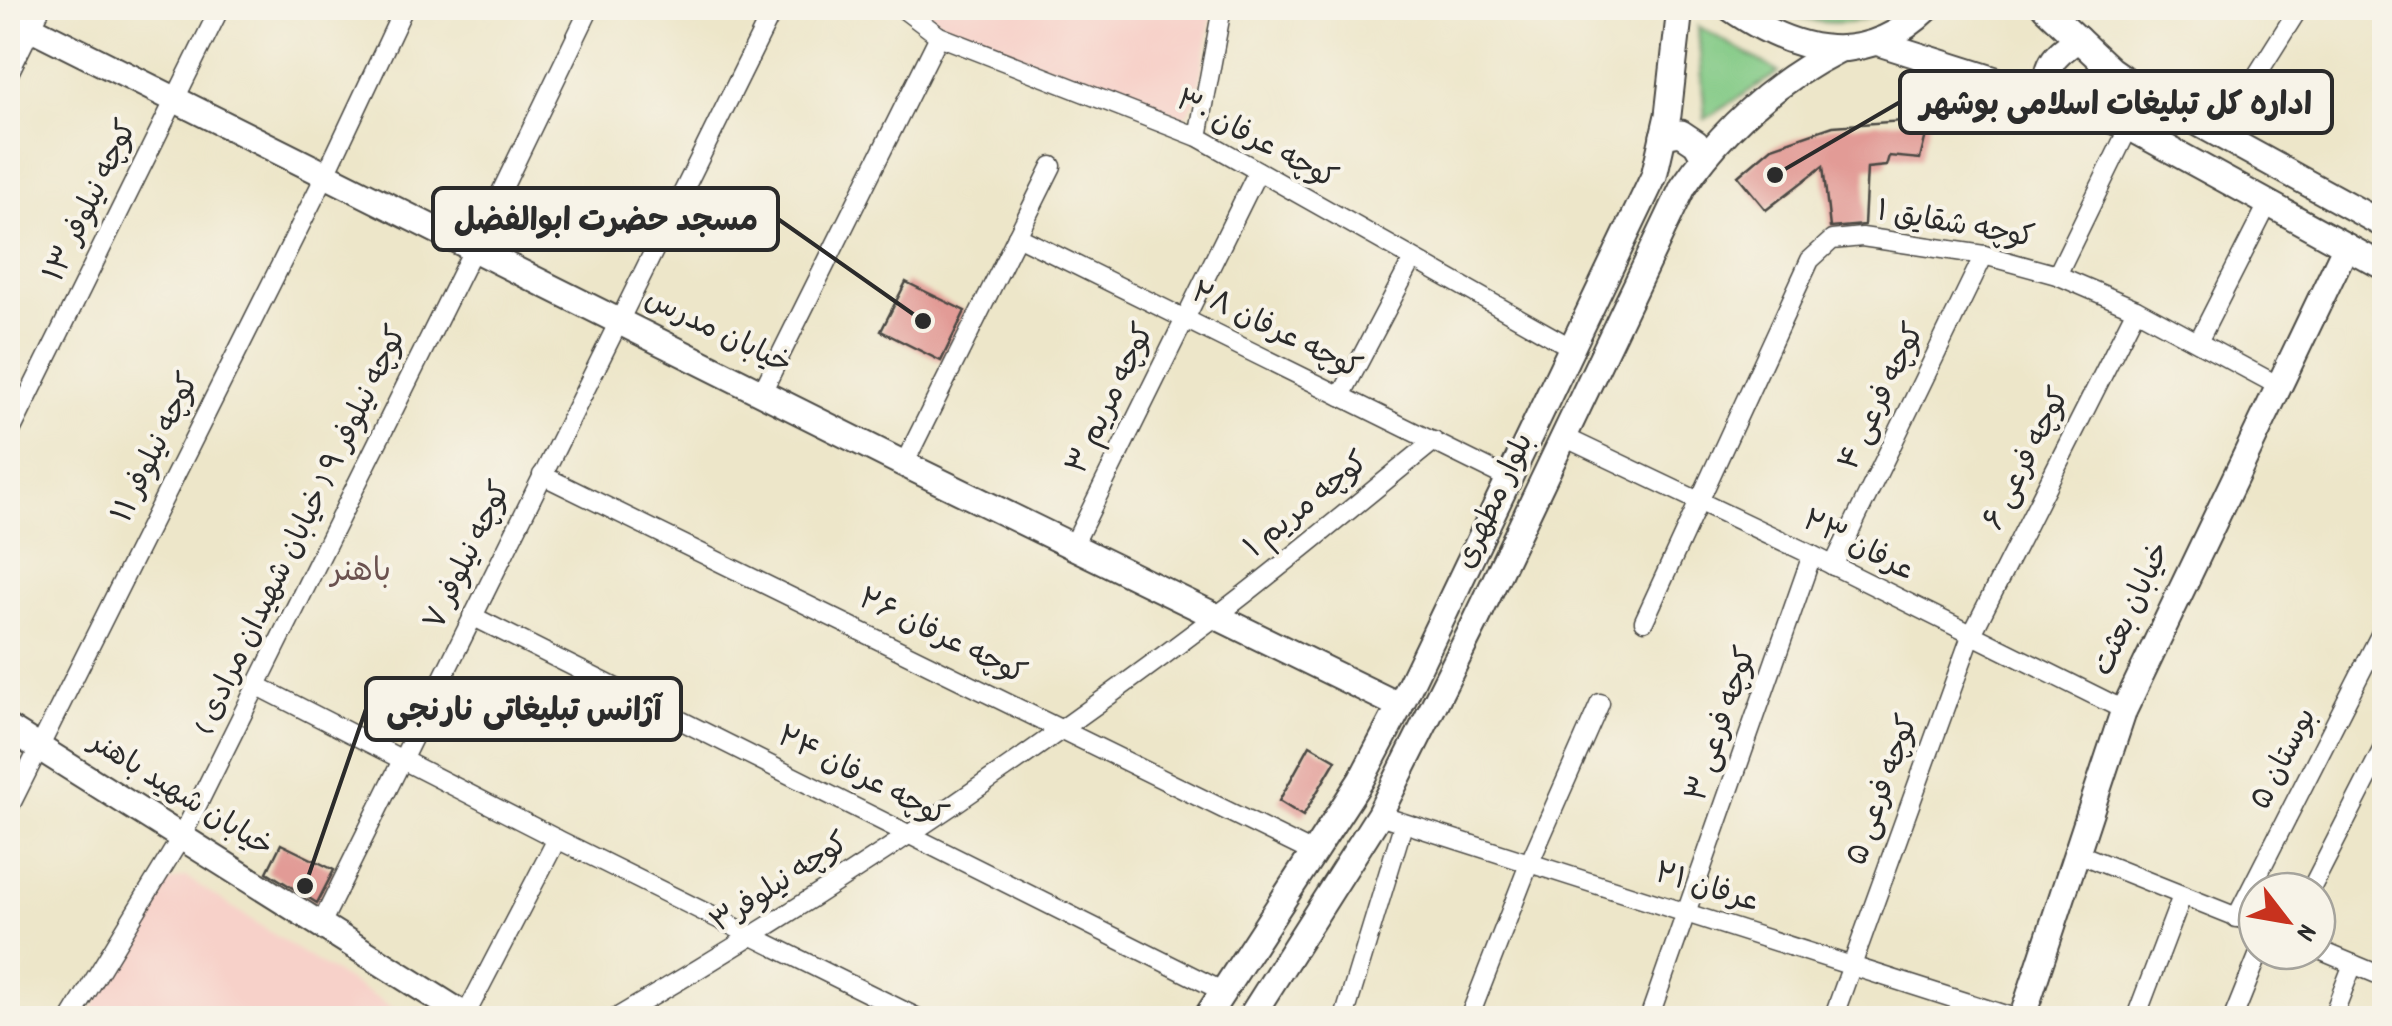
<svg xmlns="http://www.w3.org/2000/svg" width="2392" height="1026" viewBox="0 0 2392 1026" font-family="Dekko,'Playpen Sans Arabic',sans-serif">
<rect width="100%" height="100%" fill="#f7f3e8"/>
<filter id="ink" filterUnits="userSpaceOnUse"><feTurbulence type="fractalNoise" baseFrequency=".01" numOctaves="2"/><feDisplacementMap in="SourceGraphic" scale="20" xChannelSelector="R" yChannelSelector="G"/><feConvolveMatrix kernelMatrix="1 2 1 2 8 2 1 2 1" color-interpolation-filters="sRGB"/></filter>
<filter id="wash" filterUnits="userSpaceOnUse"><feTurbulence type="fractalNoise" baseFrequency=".0048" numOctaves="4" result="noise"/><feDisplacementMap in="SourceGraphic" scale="40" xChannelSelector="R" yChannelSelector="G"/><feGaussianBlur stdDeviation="2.25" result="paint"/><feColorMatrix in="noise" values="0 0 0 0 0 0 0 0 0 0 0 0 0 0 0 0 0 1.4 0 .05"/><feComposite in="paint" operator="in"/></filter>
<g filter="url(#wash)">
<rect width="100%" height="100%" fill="#ede6c9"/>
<g fill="#f7d1c9">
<path d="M924,8H1213L1197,97L1185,117L953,32Z"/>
<path d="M186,877L302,953L410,1018H87L167,882Z"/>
</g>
<g fill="#81c984" stroke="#567a58" stroke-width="2.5">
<path d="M1765,8H1887C1852,32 1802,22 1765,8Z"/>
<path d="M1698,26L1779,72L1705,119Z"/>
</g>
<g id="blocks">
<g fill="#e29b96">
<path d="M1930,119L1920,159L1889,156L1886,166L1867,168L1864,225L1830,228L1823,166L1766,210L1738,176L1772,147L1833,126Z"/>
<path d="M906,282L965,311L941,361L881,331Z"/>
<path d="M1310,745L1336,760L1303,816L1279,801Z"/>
<path d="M281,844L334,870L317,903L267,872Z"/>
</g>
</g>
</g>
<g filter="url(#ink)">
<use href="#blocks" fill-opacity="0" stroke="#484743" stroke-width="2.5"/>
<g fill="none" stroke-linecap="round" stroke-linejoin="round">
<defs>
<g id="street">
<path d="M902,8L939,36L1198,137L1572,348"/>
<path d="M8,75L41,8"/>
<path d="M2219,135L2299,8"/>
<path d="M1198,137L1222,8"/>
<path d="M1017,236L1509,479"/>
<path d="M2057,275L2129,127"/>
<path d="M2198,342L2268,204"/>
<path d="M762,392L939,36"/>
<path d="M1341,396L1413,259"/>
<path d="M8,437L220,8"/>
<path d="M1564,437L1812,555L2124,710"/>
<path d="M904,464L1052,166"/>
<path d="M542,475L1315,854"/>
<path d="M1073,546L1258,171"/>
<path d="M1833,566L1984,255"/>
<path d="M472,616L1224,992"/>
<path d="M1644,621L1810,260L1832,240L1862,237L1984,255L2057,275L2136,309L2277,385"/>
<path d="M258,686L557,839L918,1018"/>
<path d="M8,810L326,174L404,8"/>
<path d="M1379,815L2015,1018"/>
<path d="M2077,853L2257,925"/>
<path d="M2310,891L2384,746"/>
<path d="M2236,918L2384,627"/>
<path d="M320,926L774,8"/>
<path d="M2317,949L2384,977"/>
<path d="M465,1016L557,839"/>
<path d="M2136,1017L2182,896"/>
<path d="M71,1018L182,836L473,250L590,8"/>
<path d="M616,1018C823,897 1023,762 1215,617C1289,561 1361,500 1434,441"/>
<path d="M1344,1018L1403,825"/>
<path d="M1469,1018L1529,864L1600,703"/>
<path d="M1649,1018L1812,555"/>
<path d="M1833,1018L1971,636L2136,309"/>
<path d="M2233,1018L2260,951"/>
<path d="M2332,1018L2353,964"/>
</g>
<g id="secondary">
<path d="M1730,8C1798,55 1865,69 1928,8"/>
<path d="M2045,8L2111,70L2147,95L2384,225"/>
<path d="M8,16L904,464L1400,706"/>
<path d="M1879,43L2046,96L2129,127L2384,267"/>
<path d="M2046,96C2047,63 2051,58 2078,39"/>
<path d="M1663,136L1681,133L1696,143L1704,157"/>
<path d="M8,728L469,1018"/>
<path d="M1206,1018L1361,780L1400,706L1654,176L1668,115L1680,8"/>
<path d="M1250,1018L1379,815L1475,623L1683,187C1723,128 1773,83 1838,50"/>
<path d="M2022,1018L2124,710L2346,246"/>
</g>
</defs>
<use href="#street" stroke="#484743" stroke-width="21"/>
<use href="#secondary" stroke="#484743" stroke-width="29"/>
<use href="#street" stroke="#fff" stroke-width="18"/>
<use href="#secondary" stroke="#fff" stroke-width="25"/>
</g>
</g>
<g text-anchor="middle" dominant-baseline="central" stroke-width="8" stroke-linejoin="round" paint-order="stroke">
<g font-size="30" fill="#2b2b2b" stroke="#f7f3e8">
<text transform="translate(1255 142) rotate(28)">کوچه عرفان ۳۰</text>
<text transform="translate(93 202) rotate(-64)">کوچه نیلوفر ۱۳</text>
<text transform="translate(1955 227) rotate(10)">کوچه شقایق ۱</text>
<text transform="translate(1275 333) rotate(26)">کوچه عرفان ۲۸</text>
<text transform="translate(717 334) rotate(26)">خیابان مدرس</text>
<text transform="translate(1884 398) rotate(-64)">کوچه فرعی ۴</text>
<text transform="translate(1113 400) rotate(-64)">کوچه مریم ۳</text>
<text transform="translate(158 449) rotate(-64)">کوچه نیلوفر ۱۱</text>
<text transform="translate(2029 460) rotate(-63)">کوچه فرعی ۶</text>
<text transform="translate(1497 502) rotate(-65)">بلوار مطهری</text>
<text transform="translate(1308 507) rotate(-39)">کوچه مریم ۱</text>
<text transform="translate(303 531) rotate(-64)">کوچه نیلوفر ۹ ( خیابان شهیدان مرادی )</text>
<text transform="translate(1857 548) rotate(27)">عرفان ۲۳</text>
<text transform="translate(470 557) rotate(-64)">کوچه نیلوفر ۷</text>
<text transform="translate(2134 610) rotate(-65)">خیابان بعثت</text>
<text transform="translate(941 639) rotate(26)">کوچه عرفان ۲۶</text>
<text transform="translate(1724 725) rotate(-71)">کوچه فرعی ۳</text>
<text transform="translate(2286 760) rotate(-63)">بوستان ۵</text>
<text transform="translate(861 779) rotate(27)">کوچه عرفان ۲۴</text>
<text transform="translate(1885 791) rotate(-70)">کوچه فرعی ۵</text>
<text transform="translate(180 797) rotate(32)">خیابان شهید باهنر</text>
<text transform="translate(781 885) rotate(-33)">کوچه نیلوفر۳</text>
<text transform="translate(1706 890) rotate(17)">عرفان ۲۱</text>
</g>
<g font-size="32" fill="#6b5250" stroke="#f7f3e8">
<text x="361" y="574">باهنر</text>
</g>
</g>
<path fill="none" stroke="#2b2b2b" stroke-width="4" d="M1775 175L1900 102M923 321L778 219M305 886L366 709"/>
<g fill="#2b2b2b" stroke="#f7f3e8" stroke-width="4">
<circle cx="1775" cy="175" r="10"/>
<circle cx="923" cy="321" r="10"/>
<circle cx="305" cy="886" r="10"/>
</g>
<g fill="#f7f3e8" stroke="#2b2b2b" stroke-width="4">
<rect x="1900" y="71" width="432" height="62" rx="10"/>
<rect x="433" y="188" width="345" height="62" rx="10"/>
<rect x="366" y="678" width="315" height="62" rx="10"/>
</g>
<g font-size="32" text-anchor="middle" font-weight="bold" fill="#2b2b2b">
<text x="2116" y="114">اداره کل تبلیغات اسلامی بوشهر</text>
<text x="606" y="230">مسجد حضرت ابوالفضل</text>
<text x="524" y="720">آژانس تبلیغاتی نارنجی</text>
</g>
<rect width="2392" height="1026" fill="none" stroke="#f7f3e8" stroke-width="40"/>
<g transform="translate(2287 921) rotate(121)"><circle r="48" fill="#f7f3e8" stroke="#a5a39c" stroke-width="2.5"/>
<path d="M0-8L18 38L0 25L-18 38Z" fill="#c8321e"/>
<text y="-15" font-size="28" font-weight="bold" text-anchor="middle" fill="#2b2b2b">N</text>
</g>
</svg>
